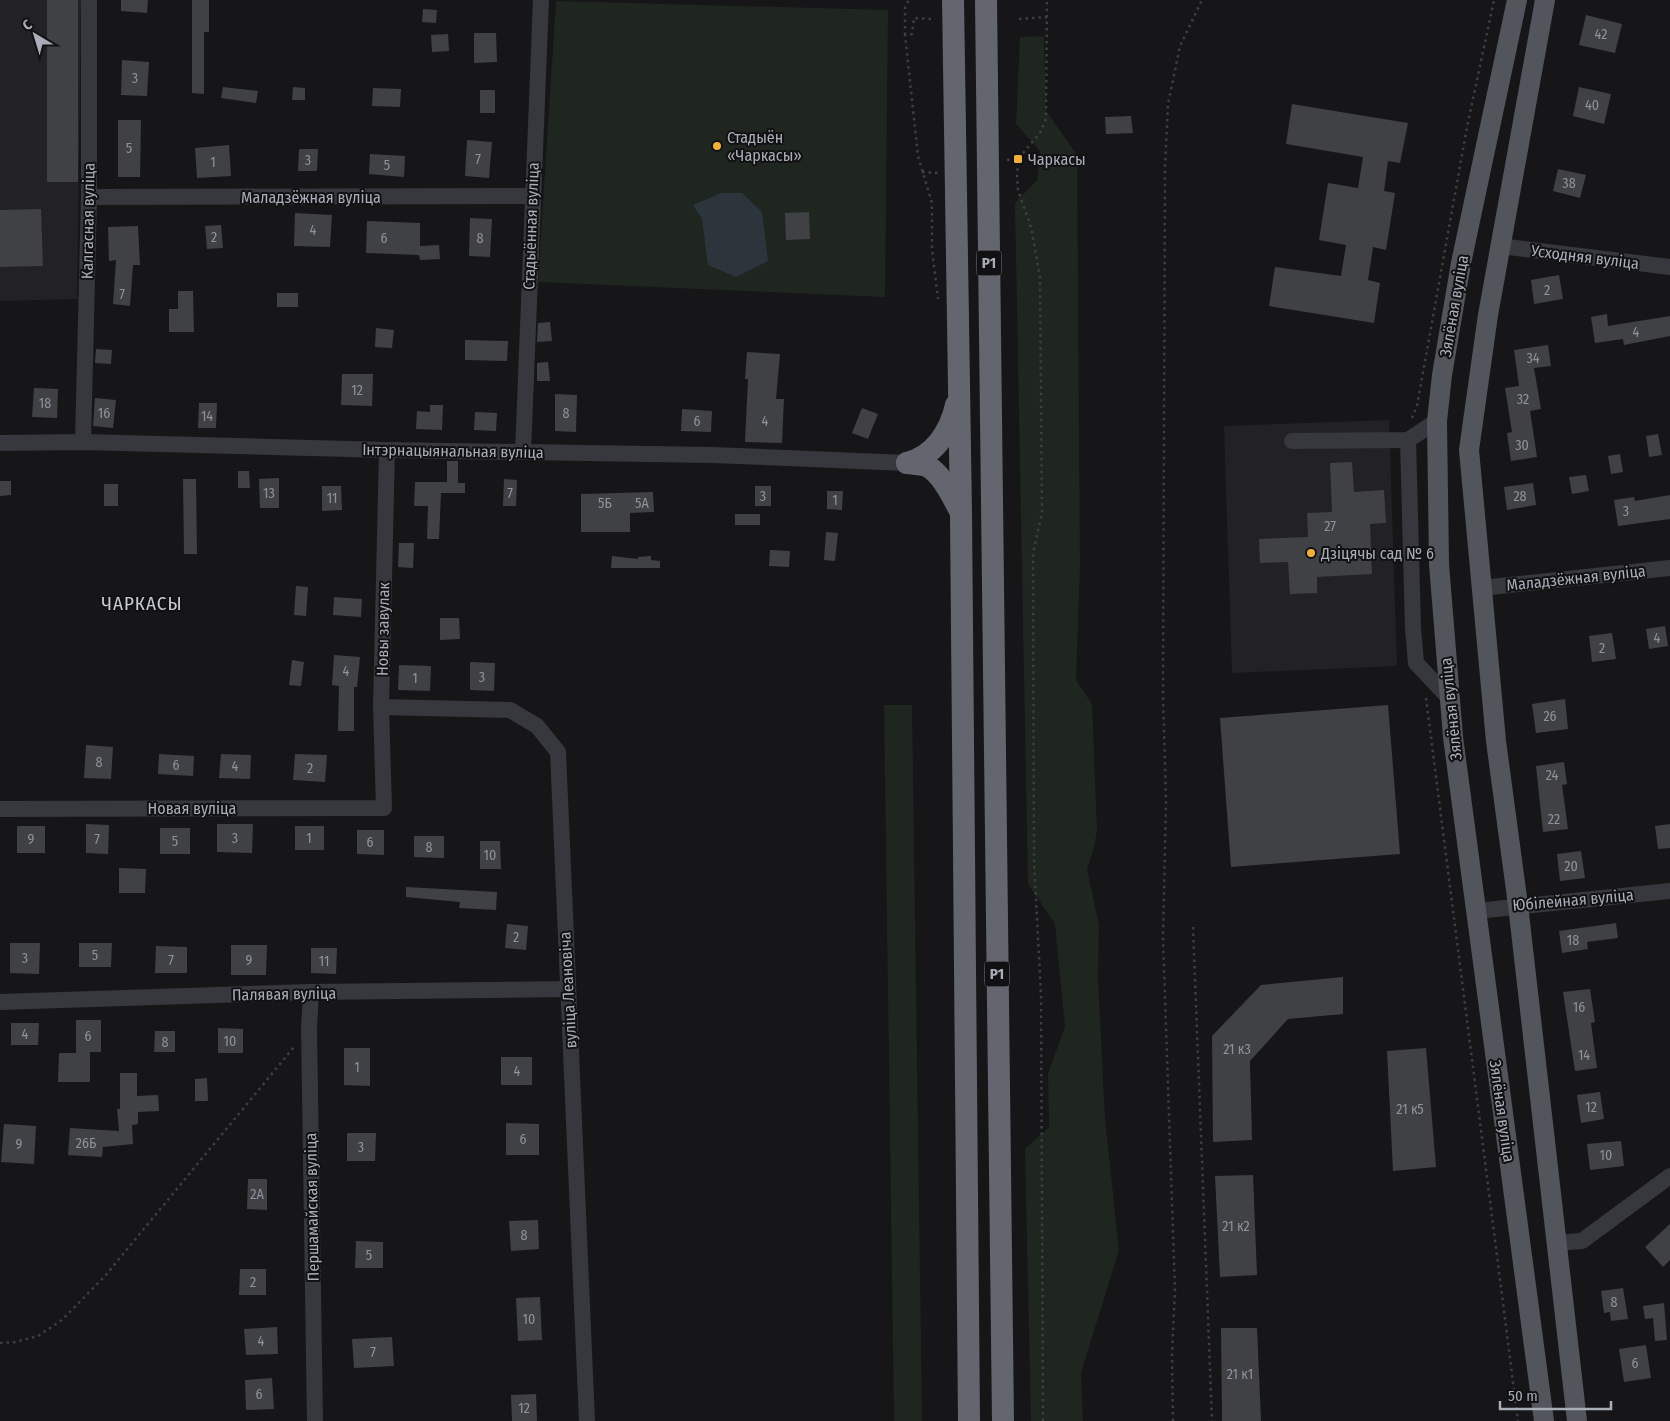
<svg xmlns="http://www.w3.org/2000/svg" width="1670" height="1421" viewBox="0 0 1670 1421" font-family="'Fira Sans Condensed',sans-serif">
<rect width="100%" height="100%" fill="#161618"/>
<g fill="#222225">
<path d="M0,0H81L77,299L0,301Z"/>
<path d="M1389,420L1397,666L1232,673L1224,426Z"/>
</g>
<g fill="#1e261f">
<path d="M556,1L888,10L885,297L538,282Z"/>
<path d="M1044,36L1046,111L1077,155L1080,567L1076,680L1092,704L1097,830L1094,848L1087,869L1099,925L1098,977L1105,1119L1119,1250L1081,1373L1083,1421H1031L1025,1149L1049,1127L1048,1073L1065,1027L1055,924L1028,884L1015,203L1037,180L1040,151L1016,124L1020,37Z"/>
<path d="M884,705H912L922,1421H894Z"/>
</g>
<path fill="#2c353c" d="M721,193H742L762,212L768,261L736,277L708,265L702,219L693,205Z"/>
<g fill="#404145">
<rect x="47" y="0" width="31" height="182"/>
<path d="M121,0H148L147,13L121,11Z"/>
<path d="M192,0H209V32H204V94L192,93Z"/>
<path d="M423,9L437,10L436,23L422,22Z"/>
<path d="M1586,15L1622,24L1615,53L1579,45Z"/>
<path d="M474,33H496L497,62L474,63Z"/>
<path d="M448,34L449,51L432,52L431,35Z"/>
<path d="M122,60L149,62L147,96L121,95Z"/>
<path d="M223,87L258,91L256,103L221,98Z"/>
<path d="M293,87L305,88V100H292Z"/>
<path d="M1579,87L1611,94L1604,124L1573,116Z"/>
<path d="M373,88L401,89L400,107L372,106Z"/>
<rect x="480" y="90" width="15" height="23"/>
<path d="M1292,104L1408,123L1400,163L1388,161L1384,191L1395,193L1386,250L1373,247L1368,280L1380,283L1374,323L1269,306L1275,267L1341,276L1346,245L1319,240L1328,183L1358,188L1363,157L1286,144Z"/>
<path d="M1131,116L1133,133L1106,134L1105,117Z"/>
<path d="M118,120H141L140,177H118Z"/>
<path d="M467,140L492,142L489,178L465,176Z"/>
<path d="M229,145L231,176L197,178L195,148Z"/>
<path d="M299,149H318L317,171H298Z"/>
<path d="M370,154L405,156L404,177L369,174Z"/>
<path d="M1558,169L1586,175L1580,198L1553,191Z"/>
<path d="M41,209L43,266L0,267V210Z"/>
<path d="M809,212L810,239L786,240L785,213Z"/>
<path d="M295,213L332,215L330,247L294,246Z"/>
<path d="M470,218L492,219L490,257L469,256Z"/>
<path d="M367,221L420,223V246L439,245L440,259L420,260L419,255L366,253Z"/>
<path d="M221,225L223,248L207,249L205,226Z"/>
<path d="M138,226L140,265H133L130,306L113,304L116,260L109,261L108,227Z"/>
<path d="M1559,275L1563,299L1534,304L1531,280Z"/>
<path d="M178,291H193L194,332H169V309H178Z"/>
<rect x="277" y="293" width="21" height="14"/>
<path d="M1607,314L1608,326L1670,316V336L1624,345L1623,339L1595,343L1591,317Z"/>
<path d="M550,322L552,341L537,342L538,323Z"/>
<path d="M376,328L394,330L392,348L375,347Z"/>
<path d="M465,340L508,341L507,361L465,360Z"/>
<path d="M1548,345L1551,366L1534,368L1541,409L1530,411L1537,457L1511,461L1507,433L1512,432L1505,388L1519,386L1514,350Z"/>
<path d="M96,349L112,350L111,364L95,363Z"/>
<path d="M747,352L780,354L776,399H784L782,443L745,442L748,379H745Z"/>
<path d="M548,362L550,381H537V363Z"/>
<path d="M342,374H373L372,406L341,405Z"/>
<path d="M34,388L58,389L57,418L32,417Z"/>
<path d="M555,394L577,395L576,432L555,431Z"/>
<path d="M95,398L116,400L113,428L93,426Z"/>
<path d="M199,403H217L216,428H198Z"/>
<path d="M430,405H443L442,430L416,429L417,411L430,412Z"/>
<path d="M862,408L878,414L868,439L852,433Z"/>
<path d="M682,409L712,411L711,432L681,431Z"/>
<path d="M475,412L497,413L496,431L474,430Z"/>
<path d="M1658,434L1662,455L1649,457L1646,436Z"/>
<path d="M1620,454L1623,472L1611,474L1608,456Z"/>
<path d="M447,461H458V483H465V493H441L439,539H427L428,506H414L415,482H447Z"/>
<path d="M1352,462L1354,492L1384,490L1386,523L1370,524L1372,574L1317,577V593L1290,594L1288,562L1260,563L1259,539L1308,537L1307,513L1332,512L1330,463Z"/>
<path d="M238,471H249L250,488H238Z"/>
<path d="M1586,475L1589,491L1572,494L1569,477Z"/>
<path d="M279,478V508H260L259,479Z"/>
<path d="M183,479H196L197,554H184Z"/>
<path d="M504,479L517,480L516,506H503Z"/>
<path d="M0,481H11V495L0,496Z"/>
<path d="M1533,483L1536,505L1507,510L1504,487Z"/>
<rect x="104" y="484" width="14" height="22"/>
<path d="M322,486H341L342,510L322,511Z"/>
<rect x="755" y="486" width="16" height="20"/>
<path d="M827,491H843L842,510L827,509Z"/>
<path d="M653,492L654,512L630,513V532H581V494Z"/>
<path d="M1670,495V519L1618,526L1614,500L1634,497L1635,501Z"/>
<rect x="735" y="514" width="25" height="11"/>
<path d="M826,532L838,533L835,561L824,560Z"/>
<path d="M399,543H414L413,568L398,567Z"/>
<path d="M770,550L790,551L789,567L769,566Z"/>
<path d="M612,556L638,559V557L651,556V560L660,561V568H611Z"/>
<path d="M296,586L308,587L306,616L294,615Z"/>
<path d="M334,597L362,599L361,617L333,615Z"/>
<path d="M440,618H459L460,639L440,640Z"/>
<path d="M1665,626L1668,646L1649,649L1646,629Z"/>
<path d="M1612,633L1616,659L1592,662L1589,636Z"/>
<path d="M334,655L360,657L357,687H354V731H338L339,686L332,685Z"/>
<path d="M292,660L304,662L301,686L289,685Z"/>
<path d="M470,662L495,663L494,691L470,690Z"/>
<path d="M399,665L431,666L430,691L398,690Z"/>
<path d="M1565,699L1568,729L1536,733L1532,704Z"/>
<path d="M1388,705L1400,854L1231,867L1220,718Z"/>
<path d="M86,745L113,747L111,779L84,778Z"/>
<path d="M159,754L194,756L193,776L158,774Z"/>
<path d="M221,754L251,755L250,779L219,778Z"/>
<path d="M295,754L327,755L325,782L293,780Z"/>
<path d="M1564,762L1567,784L1562,785L1568,829L1543,832L1536,766Z"/>
<path d="M86,824L109,825L108,854L86,853Z"/>
<path d="M217,824H253L252,853L217,852Z"/>
<path d="M1670,824V848L1658,849L1655,826Z"/>
<rect x="17" y="826" width="28" height="27"/>
<rect x="295" y="826" width="29" height="24"/>
<rect x="160" y="828" width="30" height="26"/>
<path d="M357,830H384V855L357,854Z"/>
<path d="M414,836H444V858L414,857Z"/>
<path d="M480,841H500L501,869H480Z"/>
<path d="M1581,851L1585,878L1560,881L1557,854Z"/>
<path d="M119,868L146,869L145,893H119Z"/>
<path d="M406,887L497,892L496,910L459,908L460,902L406,897Z"/>
<path d="M1616,923L1618,938L1587,942L1588,949L1562,953L1559,931Z"/>
<path d="M507,924L528,926L526,950L505,948Z"/>
<path d="M10,943H40L39,974L10,973Z"/>
<path d="M79,943H112L111,967H79Z"/>
<path d="M231,945H267L266,975H231Z"/>
<path d="M156,946L187,947V973H155Z"/>
<path d="M311,948H337L336,974L311,973Z"/>
<path d="M1343,977V1014L1288,1019L1250,1061L1252,1140L1213,1142L1212,1036L1261,985Z"/>
<path d="M1590,989L1595,1022L1591,1023L1597,1068L1575,1071L1563,992Z"/>
<path d="M76,1020H101V1052H90V1082H58L59,1053H76Z"/>
<path d="M11,1023H39L38,1045H11Z"/>
<path d="M218,1028L243,1029V1053H218Z"/>
<path d="M155,1031H175V1052H154Z"/>
<path d="M344,1048H370V1086L344,1085Z"/>
<path d="M1426,1048L1436,1167L1393,1171L1387,1051Z"/>
<rect x="501" y="1057" width="31" height="28"/>
<path d="M120,1073H137V1096L158,1095L159,1111L138,1112V1124L132,1125L133,1144L103,1147L102,1157L68,1155L70,1128L119,1131L117,1109H120Z"/>
<path d="M207,1078L208,1101H195V1079Z"/>
<path d="M1600,1092L1604,1119L1581,1123L1577,1095Z"/>
<path d="M506,1123L539,1124V1155H506Z"/>
<path d="M4,1124L36,1126L34,1164L1,1162Z"/>
<path d="M347,1133H376L375,1161H347Z"/>
<path d="M1621,1141L1624,1166L1590,1170L1587,1144Z"/>
<path d="M1253,1175L1257,1275L1220,1277L1215,1176Z"/>
<path d="M248,1179H267V1210L247,1209Z"/>
<path d="M538,1220L539,1249L511,1251L509,1221Z"/>
<path d="M1670,1224V1260L1663,1267L1645,1247Z"/>
<path d="M356,1241L383,1242V1268H355Z"/>
<path d="M240,1269H266V1295H239Z"/>
<path d="M1623,1288L1628,1319L1611,1321L1610,1312L1604,1313L1601,1291Z"/>
<path d="M540,1297L542,1340L518,1341L516,1298Z"/>
<path d="M1664,1303L1667,1340L1655,1341L1653,1318L1645,1319L1643,1306Z"/>
<path d="M277,1327L278,1354L246,1355L244,1329Z"/>
<path d="M1221,1328H1257L1261,1421H1222Z"/>
<path d="M392,1337L394,1366L354,1368L352,1339Z"/>
<path d="M1646,1345L1651,1378L1624,1382L1619,1349Z"/>
<path d="M272,1378L274,1409L246,1410L245,1380Z"/>
<path d="M536,1394L537,1421H512L511,1395Z"/>
</g>
<g fill="none" stroke-linecap="round" stroke-linejoin="round">
<g stroke="#3d3f44" stroke-width="2.5" stroke-dasharray="2.5 4" stroke-linecap="butt">
<path d="M931,19L914,18L912,34L905,35L918,156L932,203V250L938,299"/>
<path d="M1019,19L1047,17"/>
<path d="M905,35V7L909,0"/>
<path d="M1007,160L1018,159"/>
<path d="M922,172L938,173"/>
<path d="M1412,418L1417,406L1467,127L1494,0"/>
<path d="M1426,698L1518,1421"/>
<path d="M1193,927L1212,1421"/>
<path d="M0,1343L15,1342L38,1336L62,1320L105,1276L294,1047"/>
<path d="M1043,1421L1041,994L1034,863L1033,553L1042,513L1040,277L1031,227L1018,190L1017,177L1018,159L1040,133L1046,119L1047,0"/>
<path d="M1173,1421L1172,1353L1175,1291L1163,938L1166,800L1163,694L1165,167L1168,104L1180,46L1202,0"/>
</g>
<g stroke="#37383d" stroke-width="16">
<path d="M89,197L532,196"/>
<path d="M1500,246L1670,267"/>
<path d="M1408,440L1413,628L1416,663L1448,697"/>
<path d="M1292,441L1408,440L1437,421"/>
<path d="M83,442L89,197V0"/>
<path d="M0,443L83,442L387,450L713,455L907,463"/>
<path d="M523,452L541,0"/>
<path d="M1481,588L1670,568"/>
<path d="M381,707L510,710L537,726L558,752L587,1421"/>
<path d="M0,809L384,808L381,707L387,450"/>
<path d="M1476,911L1670,891"/>
<path d="M311,992L309,1028L315,1421"/>
<path d="M0,1002L311,992L568,989"/>
<path d="M1555,1243L1582,1241L1670,1176"/>
</g>
<g stroke="#53555c" stroke-width="20">
<path d="M1517,0L1461,263L1442,375L1437,421L1439,564L1453,737L1544,1421"/>
<path d="M1545,0L1488,315L1469,450L1496,741L1518,905L1577,1421"/>
</g>
<g stroke="#63666e" stroke-width="22">
<path d="M953,0L961,514L969,1421"/>
<path d="M986,0L1003,1421"/>
<path d="M907,463C934,456 950,432 956,405"/>
<path d="M907,463C913,464 921,464 927,466C942,474 952,496 960,511"/>
</g>
</g>
<g fill="#f2b134" stroke="#111113" stroke-width="2">
<circle cx="717" cy="146" r="5"/>
<rect x="1013" y="154" width="10" height="10" rx="2.5"/>
<circle cx="1311" cy="553" r="5"/>
</g>
<g text-anchor="middle" dominant-baseline="central" stroke-width="4" stroke-linejoin="round" paint-order="stroke">
<g font-size="14" fill="#8e929b">
<text x="1601" y="34">42</text>
<text x="135" y="78">3</text>
<text x="1592" y="105">40</text>
<text x="129" y="148">5</text>
<text x="478" y="159">7</text>
<text x="308" y="160">3</text>
<text x="213" y="162">1</text>
<text x="387" y="165">5</text>
<text x="1569" y="183">38</text>
<text x="313" y="230">4</text>
<text x="214" y="237">2</text>
<text x="384" y="238">6</text>
<text x="480" y="238">8</text>
<text x="1547" y="290">2</text>
<text x="122" y="294">7</text>
<text x="1636" y="332">4</text>
<text x="1533" y="358">34</text>
<text x="357" y="390">12</text>
<text x="1523" y="399">32</text>
<text x="45" y="403">18</text>
<text x="104" y="413">16</text>
<text x="566" y="413">8</text>
<text x="207" y="416">14</text>
<text x="697" y="421">6</text>
<text x="765" y="421">4</text>
<text x="1522" y="445">30</text>
<text x="269" y="493">13</text>
<text x="510" y="493">7</text>
<text x="763" y="496">3</text>
<text x="1520" y="496">28</text>
<text x="332" y="498">11</text>
<text x="835" y="500">1</text>
<text x="605" y="503">5Б</text>
<text x="642" y="503">5А</text>
<text x="1626" y="511">3</text>
<text x="1330" y="526">27</text>
<text x="1657" y="638">4</text>
<text x="1602" y="648">2</text>
<text x="346" y="671">4</text>
<text x="482" y="677">3</text>
<text x="415" y="678">1</text>
<text x="1550" y="716">26</text>
<text x="99" y="762">8</text>
<text x="176" y="765">6</text>
<text x="235" y="766">4</text>
<text x="310" y="768">2</text>
<text x="1552" y="775">24</text>
<text x="1554" y="819">22</text>
<text x="235" y="838">3</text>
<text x="309" y="838">1</text>
<text x="31" y="839">9</text>
<text x="97" y="839">7</text>
<text x="175" y="841">5</text>
<text x="370" y="842">6</text>
<text x="429" y="847">8</text>
<text x="490" y="855">10</text>
<text x="1571" y="866">20</text>
<text x="516" y="937">2</text>
<text x="1573" y="940">18</text>
<text x="95" y="955">5</text>
<text x="25" y="958">3</text>
<text x="171" y="960">7</text>
<text x="249" y="960">9</text>
<text x="324" y="961">11</text>
<text x="1579" y="1007">16</text>
<text x="25" y="1034">4</text>
<text x="88" y="1036">6</text>
<text x="230" y="1041">10</text>
<text x="165" y="1042">8</text>
<text x="1237" y="1049">21 к3</text>
<text x="1584" y="1055">14</text>
<text x="357" y="1067">1</text>
<text x="517" y="1071">4</text>
<text x="1591" y="1107">12</text>
<text x="1410" y="1109">21 к5</text>
<text x="523" y="1139">6</text>
<text x="86" y="1143">26Б</text>
<text x="19" y="1144">9</text>
<text x="361" y="1147">3</text>
<text x="1606" y="1155">10</text>
<text x="257" y="1194">2А</text>
<text x="1236" y="1226">21 к2</text>
<text x="524" y="1235">8</text>
<text x="369" y="1255">5</text>
<text x="253" y="1282">2</text>
<text x="1614" y="1302">8</text>
<text x="529" y="1319">10</text>
<text x="261" y="1341">4</text>
<text x="373" y="1352">7</text>
<text x="1635" y="1363">6</text>
<text x="1240" y="1374">21 к1</text>
<text x="259" y="1394">6</text>
<text x="524" y="1408">12</text>
</g>
<g fill="#111113" stroke="#7b7e86" stroke-width="1">
<rect x="976.5" y="250.5" width="25" height="25" rx="4"/>
<rect x="984.5" y="961.5" width="25" height="25" rx="4"/>
</g>
<g font-size="15" font-weight="bold" fill="#a8adb8">
<text x="989" y="263">Р1</text>
<text x="997" y="974">Р1</text>
</g>
<g font-size="16" fill="#a8adb8" stroke="#111113" text-anchor="start">
<text x="727" y="137">Стадыён<tspan x="727" dy="18">«Чаркасы»</tspan></text>
<text x="1028" y="159">Чаркасы</text>
<text x="1321" y="553">Дзіцячы сад № 6</text>
</g>
<g font-size="16" fill="#a8adb8" stroke="#111113">
<text x="311" y="197">Маладзёжная вуліца</text>
<text transform="translate(88 221) rotate(-89)">Калгасная вуліца</text>
<text transform="translate(531 226) rotate(-88)">Стадыённая вуліца</text>
<text transform="translate(1585 257) rotate(7)">Усходняя вуліца</text>
<text transform="translate(1454 306) rotate(-80)">Зялёная вуліца</text>
<text transform="translate(453 451) rotate(1)">Інтэрнацыянальная вуліца</text>
<text transform="translate(1576 578) rotate(-6)">Маладзёжная вуліца</text>
<text transform="translate(383 629) rotate(-89)">Новы завулак</text>
<text transform="translate(1451 709) rotate(-96)">Зялёная вуліца</text>
<text x="192" y="808">Новая вуліца</text>
<text transform="translate(1573 900) rotate(-5)">Юбілейная вуліца</text>
<text transform="translate(568 990) rotate(-93)">вуліца Леановіча</text>
<text transform="translate(284 994) rotate(-1)">Палявая вуліца</text>
<text transform="translate(1502 1111) rotate(82)">Зялёная вуліца</text>
<text transform="translate(312 1207) rotate(-91)">Першамайская вуліца</text>
</g>
<g font-size="19" letter-spacing="1" fill="#c9ccd4" stroke="#111113">
<text x="142" y="603">ЧАРКАСЫ</text>
</g>
</g>
<g transform="translate(35 35) rotate(322)" stroke="#111113" stroke-width="4" paint-order="stroke">
<path d="M0-4L9 19L0 12L-9 19Z" fill="#a8adb8"/>
<text y="-8" font-size="14" font-weight="bold" text-anchor="middle" fill="#a8adb8">С</text>
</g>
<path d="M1500 1401v8h111v-8" fill="none" stroke="#a8adb8" stroke-width="2.5"/>
<text x="1508" y="1401" font-size="15" fill="#a8adb8" stroke="#111113" stroke-width="4" paint-order="stroke">50 m</text>
</svg>
